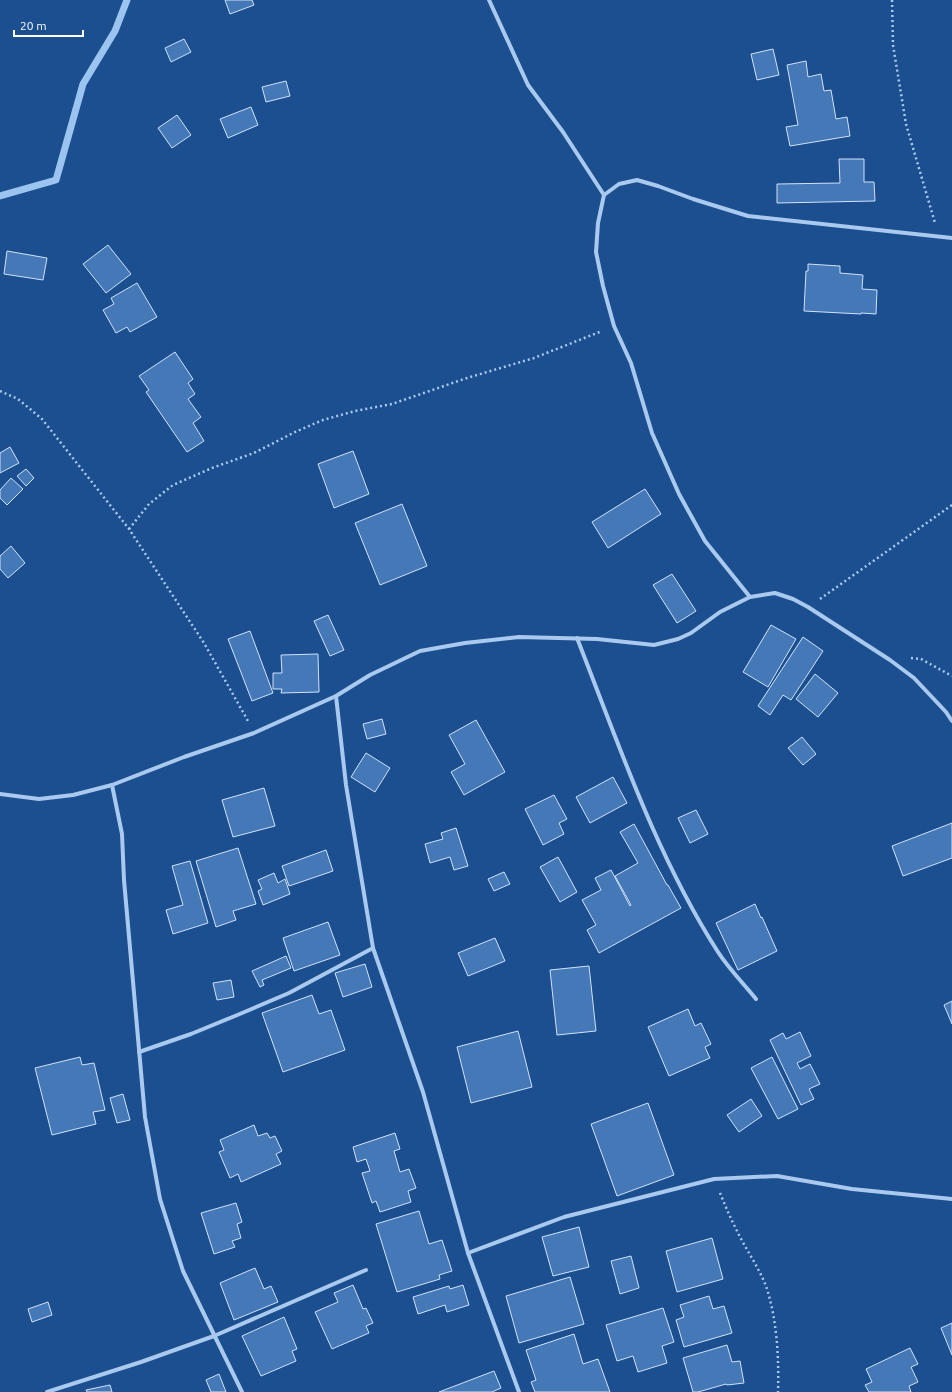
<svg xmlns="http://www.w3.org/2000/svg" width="952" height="1392" viewBox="0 0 952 1392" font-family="Ubuntu,sans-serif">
<rect width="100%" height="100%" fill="#1b4f8f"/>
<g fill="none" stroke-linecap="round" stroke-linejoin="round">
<path stroke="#9cc4f0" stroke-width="7" d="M0,196L56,180L83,84L115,31L127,0"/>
</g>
<g fill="#4478b7" stroke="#cfe3fa">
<path d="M225,0H252L254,5L230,14Z"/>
<path d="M184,39L191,52L171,62L165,48Z"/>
<path d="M773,49L779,75L757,80L751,54Z"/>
<path d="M806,61L808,77L821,74L824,91L831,90L836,119L847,117L850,136L790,146L786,127L798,125L787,65Z"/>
<path d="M286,81L290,96L266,102L262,87Z"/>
<path d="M251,107L258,125L228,138L220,119Z"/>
<path d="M177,115L191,135L172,148L158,128Z"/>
<path d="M839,159H864V182H874L875,201L777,203V184L840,183Z"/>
<path d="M108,245L131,274L106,293L83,264Z"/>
<path d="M7,251L47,258L43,280L4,274Z"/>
<path d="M808,264L840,266V273L863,275L862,289L877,290L876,314L861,313V314L804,311L806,271H808Z"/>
<path d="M137,283L157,317L130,332L127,327L116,333L103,310L114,304L111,298Z"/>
<path d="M175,352L193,379L188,383L195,394L188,399L201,417L193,423L204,441L187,452L146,392L149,390L139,376Z"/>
<path d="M10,447L19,463L0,473V453Z"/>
<path d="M353,451L369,494L334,508L318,464Z"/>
<path d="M26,469L34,478L26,486L17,476Z"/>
<path d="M11,478L23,489L7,505L0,498V490Z"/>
<path d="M645,489L661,514L608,548L592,522Z"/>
<path d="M402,504L427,566L380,585L355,523Z"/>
<path d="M11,546L25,563L8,578L0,569V556Z"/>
<path d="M672,574L696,611L677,623L653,585Z"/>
<path d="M328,615L344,650L330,656L314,621Z"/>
<path d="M771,625L796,639L768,687L743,672Z"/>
<path d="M250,631L273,693L252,701L228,639Z"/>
<path d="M803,637L823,651L791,700L783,695L770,715L758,706Z"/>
<path d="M318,654L319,692L281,693L282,689H273V673H282L281,655Z"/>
<path d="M815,674L838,693L818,717L796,699Z"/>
<path d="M382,719L386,734L367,739L363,724Z"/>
<path d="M476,720L505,772L464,795L451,772L465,764L449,735Z"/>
<path d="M802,737L816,754L803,765L788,748Z"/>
<path d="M366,753L390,768L375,792L351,777Z"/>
<path d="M613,777L627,803L590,823L576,797Z"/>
<path d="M264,788L275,826L233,837L222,800Z"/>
<path d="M554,795L567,819L559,823L564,834L543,845L525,809Z"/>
<path d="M696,810L708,834L690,843L678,818Z"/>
<path d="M952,823V858L903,876L892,846Z"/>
<path d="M634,824L667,885H668L681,908L599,953L587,930L596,925L582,900L601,890L595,878L611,870L630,906L631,905L615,876L638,863L620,832Z"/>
<path d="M456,828L468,866L454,870L450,857L430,863L425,844L443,839L441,833Z"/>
<path d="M238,848L256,904L233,911L236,920L216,927L196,861Z"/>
<path d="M326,850L333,871L289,886L282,866Z"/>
<path d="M558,857L577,892L560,902L540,867Z"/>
<path d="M190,861L208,923L173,934L166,910L183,905L172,866Z"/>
<path d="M504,872L510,884L494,891L488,879Z"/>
<path d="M274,873L278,883L285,879L290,894L263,905L258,891L262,889L258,880Z"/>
<path d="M755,904L761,918L762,917L777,951L738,970L716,923Z"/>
<path d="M328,922L340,955L294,971L283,938Z"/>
<path d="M495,938L505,961L468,976L458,953Z"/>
<path d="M286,956L291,968L262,980L264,985L260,987L252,971Z"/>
<path d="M365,964L372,987L343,997L335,973Z"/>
<path d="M589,966L596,1031L557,1035L550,970Z"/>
<path d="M231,980L234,997L217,1000L213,983Z"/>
<path d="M312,995L319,1014L331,1010L345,1050L283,1072L262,1013Z"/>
<path d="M952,1001V1024L944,1005Z"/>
<path d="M688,1009L695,1026L701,1023L711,1044L705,1047L710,1058L669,1076L648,1027Z"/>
<path d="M518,1031L532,1087L471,1103L457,1047Z"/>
<path d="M800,1032L811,1056L797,1063L800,1069L810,1064L820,1084L809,1089L814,1099L801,1105L770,1040L783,1033L786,1039Z"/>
<path d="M80,1057L82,1065L94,1063L105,1110L93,1112L96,1124L52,1135L35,1068Z"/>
<path d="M772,1057L798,1109L778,1119L751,1068Z"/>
<path d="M123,1094L130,1120L117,1123L110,1098Z"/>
<path d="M751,1099L762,1116L739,1132L727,1115Z"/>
<path d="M648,1103L674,1175L617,1196L591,1124Z"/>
<path d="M254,1125L258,1136L267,1133L270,1138L275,1136L282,1151L276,1154L281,1164L241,1182L238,1174L230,1178L219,1152L224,1150L220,1140Z"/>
<path d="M395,1133L400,1149L394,1151L400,1172L409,1169L416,1188L408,1191L411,1202L380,1212L376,1201L372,1203L362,1173L370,1171L366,1159L357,1162L353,1147Z"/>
<path d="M236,1203L242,1222L237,1224L241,1238L232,1241L235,1247L214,1254L201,1213Z"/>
<path d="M419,1211L429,1244L442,1240L452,1271L439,1275L440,1279L397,1292L376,1224Z"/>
<path d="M579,1227L589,1267L553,1276L542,1237Z"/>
<path d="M712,1238L723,1279L677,1292L666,1251Z"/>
<path d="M631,1256L639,1288L620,1294L611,1261Z"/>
<path d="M255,1268L264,1289L271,1286L278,1302L234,1320L220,1283Z"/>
<path d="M570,1277L584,1324L519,1343L506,1296Z"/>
<path d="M353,1285L363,1309L366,1308L373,1323L366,1326L369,1333L332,1349L315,1312L338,1302L334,1293Z"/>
<path d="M463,1285L469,1305L447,1312L445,1305L418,1314L413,1297L449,1286L450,1289Z"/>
<path d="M709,1296L713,1309L724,1306L732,1333L684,1347L676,1320L684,1317L680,1305Z"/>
<path d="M48,1302L52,1315L32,1322L28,1309Z"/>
<path d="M663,1308L674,1342L662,1346L667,1363L638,1372L633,1356L617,1361L606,1325Z"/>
<path d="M284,1317L297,1349L292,1351L296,1361L261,1376L242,1336Z"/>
<path d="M952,1323V1355L941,1328Z"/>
<path d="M574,1334L583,1364L598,1359L610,1392H535L531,1382L536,1380L526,1350Z"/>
<path d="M727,1345L732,1362L740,1361L744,1383L727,1385L726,1384L698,1392H693L683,1358Z"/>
<path d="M910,1348L918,1364L911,1367L918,1382L909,1386L911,1392H869L865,1385L872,1382L866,1369Z"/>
<path d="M494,1371L501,1388L492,1392H439Z"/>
<path d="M219,1374L226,1392H211L206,1380Z"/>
<path d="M110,1385L112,1392H87L86,1390Z"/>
</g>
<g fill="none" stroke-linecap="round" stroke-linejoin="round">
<g stroke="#a9c9ee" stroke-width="2.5" stroke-dasharray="2 3" stroke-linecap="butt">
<path d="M892,0L893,45L906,124L935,223"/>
<path d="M0,391L18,399L42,419L129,529L204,643L248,721"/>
<path d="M129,529L149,504L173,485L212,468L254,453L295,432L323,420L355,411L392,404L467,378L534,358L602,331"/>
<path d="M820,599L952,505"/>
<path d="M911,658L921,659L952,676"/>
<path d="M720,1193C725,1205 730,1217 736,1229C745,1248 758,1266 766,1286C777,1319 779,1357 778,1392"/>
</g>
<g stroke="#a9c9ee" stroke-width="4">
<path d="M489,0L528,85L563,132L604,195"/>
<path d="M750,597L705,541L679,494L652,433L631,363L614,326L603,286L596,252L598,223L604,195L619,184L637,180L658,186L693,199L748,216L952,238"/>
<path d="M577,638C619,745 656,855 718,952C729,969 744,984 756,999"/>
<path d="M336,696L346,785L373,948L423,1092L468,1253L519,1392"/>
<path d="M112,785L122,834L124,880L145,1117L160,1199L183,1271L242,1392"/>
<path d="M0,794L39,799L73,795L112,785L184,757L254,733L336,696L370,675L420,651L465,643L519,637L597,639L654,645L678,639L691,633L720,612L750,597L775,593L793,599L808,607L890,660L914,678L946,712L952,721"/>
<path d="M139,1052L191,1034L235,1016L289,993L373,948"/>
<path d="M468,1253L564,1217L714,1179L777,1176L852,1189L952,1199"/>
<path d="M47,1392L141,1362L214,1336L366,1270"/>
</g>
</g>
<path d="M14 30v6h69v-6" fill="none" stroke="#ffffff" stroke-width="2"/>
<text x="20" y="30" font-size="12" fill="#ffffff" stroke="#1b4f8f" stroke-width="3" paint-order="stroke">20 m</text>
</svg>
